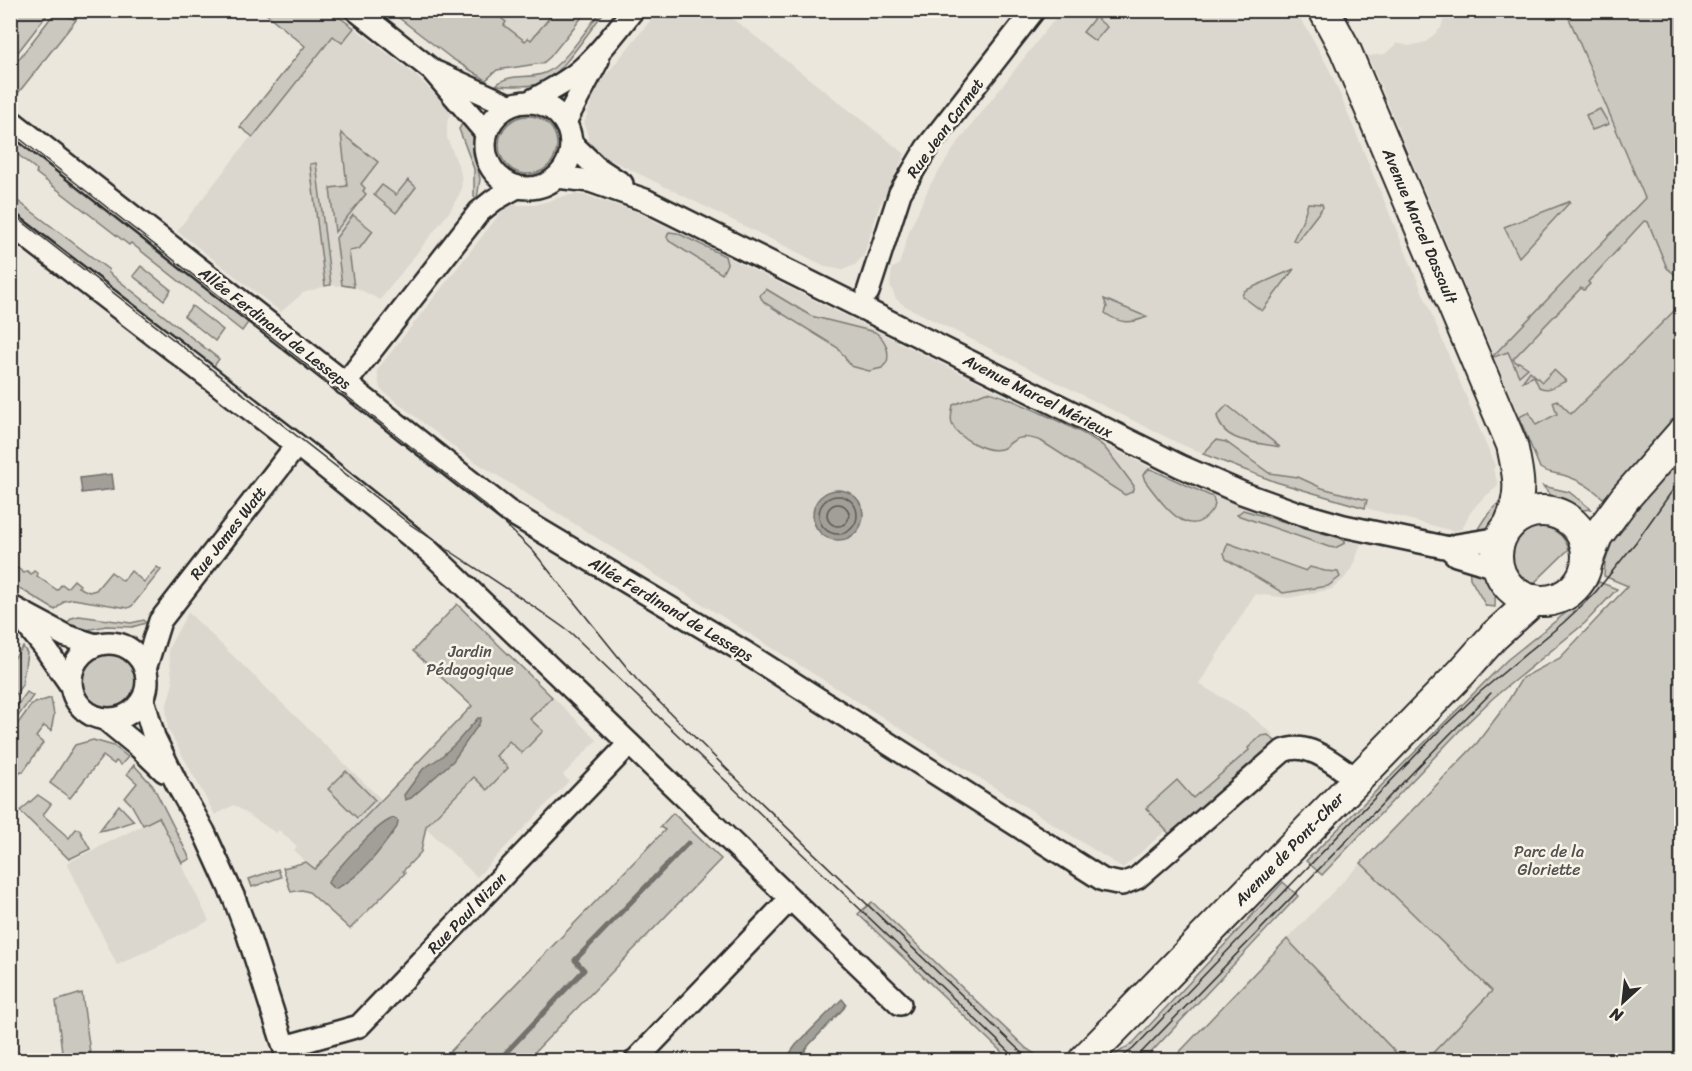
<svg xmlns="http://www.w3.org/2000/svg" width="1692" height="1071" viewBox="0 0 1692 1071" font-family="Sriracha,sans-serif">
<rect width="100%" height="100%" fill="#ebe7dd"/>
<filter id="ink" filterUnits="userSpaceOnUse"><feTurbulence type="fractalNoise" baseFrequency=".0167" numOctaves="2"/><feDisplacementMap in="SourceGraphic" scale="12" xChannelSelector="R" yChannelSelector="G"/><feConvolveMatrix kernelMatrix="1 2 1 2 8 2 1 2 1" color-interpolation-filters="sRGB"/></filter>
<g filter="url(#ink)">
<g fill="#dbd7ce">
<path d="M390,11H579L542,58L469,70Z"/>
<path d="M658,11H723L905,154L879,207L864,255L855,265L842,270L827,267L603,156L593,148L589,140L584,123L597,86Z"/>
<path d="M1061,11H1294L1308,30L1331,73L1495,466L1493,470L1498,483L1497,487L1481,500L1470,513L1462,529L1453,531L1331,499L1276,482L1231,466L1176,442L905,306L896,299L890,285L892,268L899,265L910,229L930,185L956,145Z"/>
<path d="M1446,11H1566L1681,285V315L1537,459L1368,56L1385,54L1397,43L1409,46L1426,42L1441,28Z"/>
<path d="M343,19L416,76L452,111L447,122V138L460,170L462,180L461,191L450,211L380,300L355,287L329,285L303,293L281,312L177,231Z"/>
<path d="M576,194L588,196L635,211L1175,480L1265,516L1361,544L1352,568L1344,579L1332,589L1289,598L1255,594L1199,684L1245,711L1274,735L1123,868L463,454L380,389L377,370L509,202L519,205H535L564,196Z"/>
<path d="M188,612L382,800L314,870L294,850L297,847L279,830L276,833L234,805L215,815L168,729L166,708L173,683L168,649Z"/>
<path d="M516,661L597,740L563,775L569,781L477,877L389,792Z"/>
<path d="M159,817L209,921L117,965L67,863Z"/>
<path d="M1361,863L1493,991L1426,1060H1403L1287,939Z"/>
</g>
<g fill="#cbc8bf" stroke="#7b7a75" stroke-width="1.5">
<path d="M11,10L50,11L11,61L10,11Z"/>
<path d="M56,11L76,20L11,102V69Z"/>
<path d="M263,11H331L354,28L342,43L333,36L253,137L240,127L305,46Z"/>
<path d="M390,11H492L506,22L504,25L525,41L528,38L531,40L555,11H587L550,57L543,63L497,70L486,80L451,58Z"/>
<path d="M601,11H605C592,27 560,75 544,83C534,87 507,86 496,85C511,72 528,80 545,73C563,66 588,27 601,11Z"/>
<path d="M1566,11H1681V285L1678,277L1667,268L1648,222L1644,221L1588,282L1590,284L1584,290L1581,288L1513,359L1517,363L1519,362L1528,368L1519,376L1508,352L1494,357L1493,356L1645,198Z"/>
<path d="M1095,17L1107,27L1095,41L1083,32Z"/>
<path d="M1600,109L1609,124L1592,130L1586,115Z"/>
<circle cx="528" cy="145" r="29"/>
<path d="M466,117L474,135L473,147L480,179L477,199L474,196V169L459,129Z"/>
<path d="M10,127L252,317L242,331L131,243L129,245L36,173L37,170L11,149Z"/>
<path d="M341,133L378,162L361,184L365,188L363,191L366,194L335,232L330,188L347,186Z"/>
<path d="M316,163L331,285L325,286L310,164Z"/>
<path d="M408,180L416,187L396,213L374,195L382,185L396,195Z"/>
<path d="M10,195L109,270L108,272L219,359L210,372L11,217Z"/>
<path d="M1571,201L1519,257L1504,227Z"/>
<path d="M1308,203L1322,204L1323,207L1296,242L1293,240L1302,222Z"/>
<path d="M353,215L373,231L359,249L349,251L354,287L342,285L336,238Z"/>
<path d="M669,232L677,233L725,256L727,264L722,274L669,241L667,237Z"/>
<path d="M141,266L171,290L164,300L133,276Z"/>
<path d="M1294,269L1262,311L1242,296L1244,291Z"/>
<path d="M766,289L811,316L875,332C885,339 890,350 887,362L882,368L869,371L851,366L838,348L765,303L761,298L760,295Z"/>
<path d="M1104,299L1147,317C1130,324 1120,324 1105,313L1107,307Z"/>
<path d="M1681,304V414L1610,493L1603,498C1593,489 1581,481 1569,477C1559,473 1549,474 1540,468L1519,417L1529,412L1536,425L1557,414L1553,402L1557,400L1571,414Z"/>
<path d="M192,306L223,330L215,341L184,316Z"/>
<path d="M1554,370L1566,381C1557,385 1548,392 1539,387L1534,376L1522,382L1530,371L1542,382Z"/>
<path d="M986,392C1000,392 1093,436 1103,446C1114,458 1124,473 1134,486L1132,492L1125,495L1041,441C1032,438 1022,435 1013,441C1009,443 1006,448 1001,449C986,453 958,438 952,424C950,418 952,412 953,405Z"/>
<path d="M1227,405L1280,447C1257,442 1223,444 1217,416Z"/>
<path d="M1216,440L1226,442L1269,473L1298,477L1322,488L1367,500L1365,508L1276,482L1203,454Z"/>
<path d="M1681,451V1060H1426L1492,991L1361,863L1477,743L1505,706L1522,678L1560,658L1628,586L1604,576L1605,563L1611,544L1625,527L1622,517Z"/>
<path d="M1149,469L1153,470L1213,497L1215,505C1191,549 1162,502 1145,481L1143,475Z"/>
<path d="M1543,486L1569,492L1591,509C1567,513 1558,505 1543,486Z"/>
<path d="M1504,498C1497,523 1501,527 1475,536C1481,520 1491,509 1504,498Z"/>
<path d="M1243,510L1340,538L1345,541V543L1335,548L1329,547L1237,515Z"/>
<path d="M1535,526C1552,526 1563,533 1569,549L1533,584C1503,571 1504,538 1535,526Z"/>
<path d="M1228,543L1306,571L1310,567L1325,571L1338,572L1340,577L1328,586L1283,593L1226,559L1224,553Z"/>
<path d="M11,558L13,560L11,563L24,573L27,571L31,574L34,571L38,574L37,576L57,590L62,584L67,588L74,580L80,585L78,587L89,592L96,590L111,572L123,581L131,571L144,582L157,567L161,570L132,606L128,608L73,599L64,601L55,610L11,583Z"/>
<path d="M1469,561C1490,576 1497,581 1495,607L1486,606L1470,578Z"/>
<path d="M1599,582L1617,589L1585,623L1493,698L1465,725L1322,875L1306,861L1507,660L1573,607Z"/>
<path d="M457,604L552,697L530,719L543,731L522,753L509,741L496,756L508,768L487,790L474,777L426,826L421,852L403,871L405,873L350,929L309,892L302,890L291,892L283,868L306,862L315,869L472,706L413,651Z"/>
<path d="M79,616L131,623L144,620L146,623L132,627L106,626L82,631L63,627L72,618Z"/>
<path d="M23,647L27,653L22,685L11,701V662Z"/>
<circle cx="108" cy="681" r="30"/>
<path d="M27,692L33,696L11,726V714Z"/>
<path d="M51,698L54,715L51,731L44,726L36,737L43,743L23,772L21,771L11,783V733L32,704Z"/>
<path d="M1268,735L1280,745L1173,838L1146,808L1177,780L1193,798L1249,750L1248,748L1261,736Z"/>
<path d="M93,740L114,746L128,757L121,765L116,761L114,764L103,756L70,798L50,783L75,745Z"/>
<path d="M134,765L153,786L190,859L182,863L159,817L143,825L131,804L125,798L137,783L127,774Z"/>
<path d="M346,771L375,800L357,818L328,789Z"/>
<path d="M38,795L51,804L43,815L69,838L76,829H79L90,849L69,859L20,811Z"/>
<path d="M119,805L134,821L113,828L99,831Z"/>
<path d="M673,813L721,859L527,1060H442L665,830L660,827Z"/>
<path d="M278,869L281,877L252,887L249,879Z"/>
<path d="M1283,882L1298,896L1144,1060H1107L1133,1043Z"/>
<path d="M872,902L1027,1049L1044,1060H1010L858,914Z"/>
<path d="M1287,939L1403,1060H1172Z"/>
<path d="M82,993L91,1060H63L56,1001Z"/>
</g>
<g fill="#a29f98" stroke="#72716c" stroke-width="1.5">
<path d="M112,474L114,489L82,493L80,478Z"/>
<circle cx="838" cy="515" r="25"/>
<path d="M478,718H481L479,724L453,761L411,798L405,800L404,795L423,769L441,757L456,743Z"/>
<path d="M394,818L398,821L397,827C382,848 359,880 334,889L328,883L330,878C344,863 376,823 394,818Z"/>
<path d="M842,999L846,1004L844,1008L809,1045L799,1060H785L796,1045Z"/>
</g>
<g fill="none" stroke-linecap="round" stroke-linejoin="round">
<g stroke="#5b5957" stroke-width="1.5">
<circle cx="838" cy="515" r="19"/>
<circle cx="838" cy="515" r="11"/>
</g>
<path stroke="#72716c" stroke-width="5" d="M499,1060L584,970L575,960L688,843"/>
<defs>
<g id="street">
<path d="M356,10L432,70L486,133"/>
<path d="M438,73L509,105"/>
<path d="M531,101C549,91 568,82 583,68C602,51 617,30 633,10"/>
<circle cx="528" cy="145" r="43"/>
<path d="M10,120L508,511L746,653L1103,880L1122,884L1137,878L1283,751C1309,740 1336,765 1356,779"/>
<path d="M565,122L598,60"/>
<path d="M571,143L596,167L622,184"/>
<path d="M557,177L590,181L645,200L1180,466L1242,493L1295,512L1344,526L1449,548L1456,555L1499,568"/>
<path d="M10,224L316,460L429,551L900,1004"/>
<path d="M868,292L900,193L926,149L1034,10"/>
<path d="M345,384L479,212L494,200L517,187"/>
<path d="M1449,548L1457,545L1501,538"/>
<path d="M10,606L66,636L96,645"/>
<path d="M21,618L45,648L70,684"/>
<circle cx="109" cy="681" r="38"/>
<path d="M145,669L160,621L296,446"/>
<path d="M143,699L154,737L177,784L204,832L234,898L248,935L288,1059"/>
<path d="M106,720L139,747L164,771"/>
<path d="M284,1047L359,1026L629,744"/>
<path d="M636,1060L790,899"/>
</g>
<g id="secondary">
<path d="M1324,10L1345,49L1512,445C1519,477 1523,494 1509,525"/>
<circle cx="1542" cy="556" r="45"/>
<path d="M1588,559L1597,536L1625,498L1682,433"/>
<path d="M1084,1060L1462,672L1494,636L1534,600"/>
</g>
</defs>
<use href="#street" stroke="#2b2b2b" stroke-width="26"/>
<use href="#secondary" stroke="#2b2b2b" stroke-width="34"/>
<use href="#street" stroke="#f7f3e8" stroke-width="21"/>
<use href="#secondary" stroke="#f7f3e8" stroke-width="30"/>
<g stroke="#2b2b2b" stroke-width="1.5">
<path d="M10,131L486,506L533,551L637,680L745,787L1019,1050L1033,1060"/>
<path d="M10,212L411,525C464,561 519,595 571,633L1018,1060"/>
<path d="M1118,1060L1133,1049L1439,731L1480,692L1563,623L1594,594L1636,542L1682,477"/>
<path d="M1134,1060L1447,737L1491,693"/>
</g>
</g>
</g>
<g text-anchor="middle" dominant-baseline="central" stroke-width="5" stroke-linejoin="round" paint-order="stroke">
<g font-size="16" fill="#2b2b2b" stroke="#f7f3e8">
<text transform="translate(945 128) rotate(-54)">Rue Jean Carmet</text>
<text transform="translate(1420 226) rotate(67)">Avenue Marcel Dassault</text>
<text transform="translate(275 328) rotate(38)">Allée Ferdinand de Lesseps</text>
<text transform="translate(1038 396) rotate(27)">Avenue Marcel Mérieux</text>
<text transform="translate(228 533) rotate(-52)">Rue James Watt</text>
<text transform="translate(671 609) rotate(31)">Allée Ferdinand de Lesseps</text>
<text transform="translate(1289 849) rotate(-46)">Avenue de Pont-Cher</text>
<text transform="translate(467 913) rotate(-46)">Rue Paul Nizan</text>
</g>
<g font-size="16" fill="#535250" stroke="#f7f3e8">
<text x="470" y="651">Jardin<tspan x="470" dy="18">Pédagogique</tspan></text>
<text x="1549" y="851">Parc de la<tspan x="1549" dy="18">Gloriette</tspan></text>
</g>
</g>
<rect width="1692" height="1071" fill="none" stroke="#f7f3e8" stroke-width="36"/>
<rect x="18" y="18" width="1656" height="1035" fill="none" stroke="#2b2b2b" stroke-width="2" filter="url(#ink)"/>
<g transform="translate(1623 1002) rotate(207)" stroke="#f7f3e8" stroke-width="4.5" paint-order="stroke">
<path d="M0-4.5L10 22L0 15L-10 22Z" fill="#2b2b2b"/>
<text y="-9" font-size="16" font-weight="bold" text-anchor="middle" fill="#2b2b2b">N</text>
</g>
</svg>
